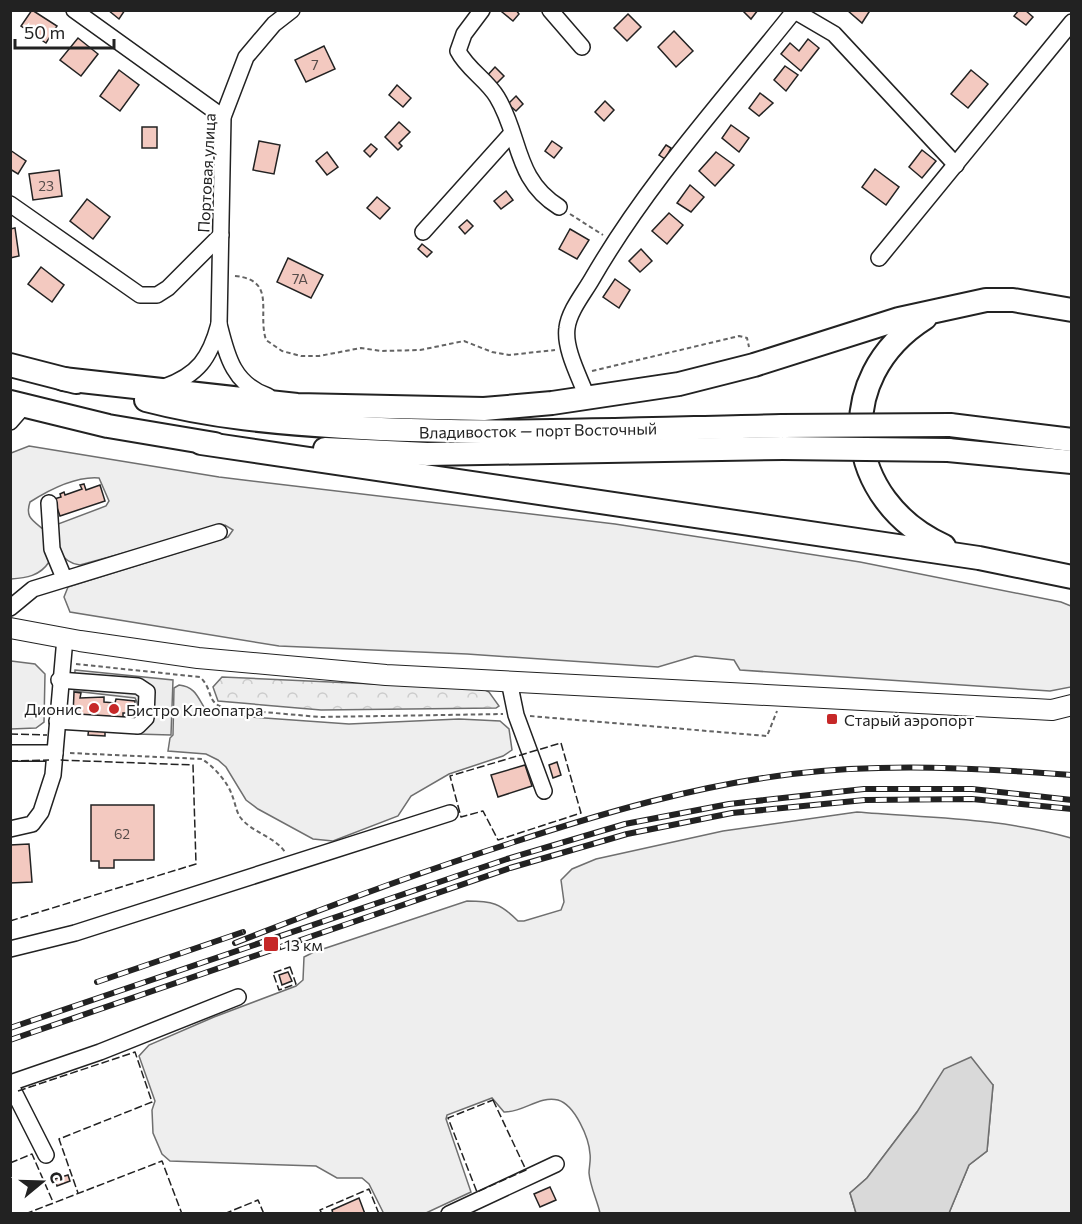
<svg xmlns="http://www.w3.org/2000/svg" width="1082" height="1224" viewBox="0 0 1082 1224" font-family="Commissioner,sans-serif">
<defs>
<pattern id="forest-crowns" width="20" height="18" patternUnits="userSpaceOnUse" patternTransform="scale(1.5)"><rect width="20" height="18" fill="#eee"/><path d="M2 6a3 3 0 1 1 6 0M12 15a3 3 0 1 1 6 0" fill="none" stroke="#ccc"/></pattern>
</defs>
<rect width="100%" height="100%" fill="#fff"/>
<g fill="#eee" stroke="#6f6f6f" stroke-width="1.5">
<path d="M29,446L219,477L615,524L860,562L1061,602L1071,606V687L1050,691L740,670L734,660L695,656L658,667L467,654L279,646L70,612L64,597L68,587L228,537L233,530L225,525L80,565C62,563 48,541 58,524L106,506L109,501L99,478C76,476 49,490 30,502C25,517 32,520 43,529L49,562C40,576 26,578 11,579V453Z"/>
<path d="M11,661L35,664L45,674L44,722L36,728L11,729Z"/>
<path d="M179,685C198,687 198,701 209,714L349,724L459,719L500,721L509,729L512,750L503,756L449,774L411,796L398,816L333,841L313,839L258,809L246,800L226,767L218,760L206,754L168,751L170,738L173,735L174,688Z"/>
<path d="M857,812C928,818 1003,818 1071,838V1213H949L969,1165L987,1151L993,1085L917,1112L867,1178L850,1193L856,1213H600C597,1200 590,1186 589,1173C589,1167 591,1160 590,1154C589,1138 575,1105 558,1100C540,1095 522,1113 504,1112L492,1098L447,1115L446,1119L471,1192L426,1213L384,1214L369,1184L362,1178H337L316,1166L170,1161L162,1154L153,1133L152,1110L155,1101L139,1056L149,1045L214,1017L296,986L303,980L304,957L314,952L467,901C492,901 500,903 518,921H524L561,910L564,902L561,880L572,869L596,859L723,831Z"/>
</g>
<path fill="url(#forest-crowns)" stroke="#6f6f6f" stroke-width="1.5" d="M222,677L483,689L489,692L499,706L496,708L321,710L218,701L213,687Z"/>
<path fill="#ededed" stroke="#6f6f6f" stroke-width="1.5" d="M75,670L173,680L171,735L136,734L137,702L135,698L74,691Z"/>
<path fill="#d9d9d9" stroke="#6f6f6f" stroke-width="1.5" d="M971,1057L993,1085L987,1151L969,1165L949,1213H856L850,1193L867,1178L917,1112L944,1069Z"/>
<g fill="#f3c9c0" stroke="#222" stroke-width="1.5">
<path d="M32,10L57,26L46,43L21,26Z"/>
<path d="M108,10H125L119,19Z"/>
<path d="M504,10H516L519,14L513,21L502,12Z"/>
<path d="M742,10H758L751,19Z"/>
<path d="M847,10H867L869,12L862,23Z"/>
<path d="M1019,10H1025L1033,17L1026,25L1014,16Z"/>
<path d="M628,14L641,27L627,41L614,28Z"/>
<path d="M674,31L693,51L676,67L658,47Z"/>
<path d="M78,38L98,54L81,76L60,60Z"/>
<path d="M808,39L819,48L801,71L781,54L790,43L799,51Z"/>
<path d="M324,46L335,69L306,82L295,60Z"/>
<path d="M785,66L798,75L786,91L774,80Z"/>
<path d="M495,67L504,76L494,86L485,78Z"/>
<path d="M119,70L139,85L120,111L100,96Z"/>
<path d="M971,70L988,84L968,108L951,94Z"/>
<path d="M397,85L411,98L403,107L389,95Z"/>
<path d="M760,93L773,103L759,116L749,108Z"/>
<path d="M516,96L523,104L516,111L508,104Z"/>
<path d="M605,101L614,110L604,121L595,112Z"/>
<path d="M399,122L410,132L399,143L402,146L398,150L385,137Z"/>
<path d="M731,125L749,138L739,152L722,138Z"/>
<rect x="142" y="127" width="15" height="21"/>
<path d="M259,141L280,145L274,174L253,170Z"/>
<path d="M552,141L562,148L554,158L545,151Z"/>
<path d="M371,144L377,149L370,157L364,151Z"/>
<path d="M666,145L671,148L665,159L659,155Z"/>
<path d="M10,150L26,161L18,174L10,169Z"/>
<path d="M922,150L936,161L922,178L909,167Z"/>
<path d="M327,152L338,167L327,175L316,161Z"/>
<path d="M716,152L734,165L715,186L699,171Z"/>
<path d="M875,169L899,187L886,205L862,187Z"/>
<path d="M59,170L62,196L33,200L29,174Z"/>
<path d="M690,185L704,197L691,212L677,203Z"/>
<path d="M506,191L513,200L501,209L494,201Z"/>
<path d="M377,197L390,208L380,219L367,208Z"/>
<path d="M87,199L110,217L93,239L70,221Z"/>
<path d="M669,213L683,225L667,244L652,231Z"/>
<path d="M467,220L473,226L465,234L459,227Z"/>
<path d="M15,228L19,256L10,258V229Z"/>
<path d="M570,229L589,240L577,259L559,249Z"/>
<path d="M422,244L432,252L427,257L418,249Z"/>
<path d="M641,249L652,261L640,272L629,261Z"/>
<path d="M288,258L323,275L311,298L277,282Z"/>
<path d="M41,267L64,285L52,302L28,284Z"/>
<path d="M615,279L630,290L619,308L603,297Z"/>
<path d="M84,484L86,490L100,485L105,501L60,516L54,499L61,497L60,494L64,492L65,495L82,489L80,485Z"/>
<path d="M74,692L81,693L80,698L104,697V702L115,703L116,699L135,701L134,713H123V718L73,715Z"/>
<path d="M89,727L105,728V736L88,735Z"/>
<path d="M557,762L561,775L553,778L549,765Z"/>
<path d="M525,765L532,786L498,797L491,775Z"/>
<path d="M91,805H154V860H114V868H99V861H91Z"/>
<path d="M29,844L32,882L10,883V845Z"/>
<path d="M288,972L292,981L282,985L279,975Z"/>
<path d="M68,1175L70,1181L57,1186L55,1179Z"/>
<path d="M550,1187L556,1200L540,1207L534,1194Z"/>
<path d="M359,1198L365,1214H333L332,1210Z"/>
</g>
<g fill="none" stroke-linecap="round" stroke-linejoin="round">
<defs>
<g id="minor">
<path d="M74,10L223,117"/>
<path d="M482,10L464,34L458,51C467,69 487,80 497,97C521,136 514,179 559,207"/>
<path d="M550,10L582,47"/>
<path d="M793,10L834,34L956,165"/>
<path d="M10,204L140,295H157L168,288L221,235"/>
<path d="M423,232L511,134"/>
<path d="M879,258L1072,22"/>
<path d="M219,324L223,117L246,57L274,24L292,10"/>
<path d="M164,387C198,375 210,358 219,324C227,356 233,384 268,396"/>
<path d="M587,397C580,378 564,349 567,328C569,311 584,293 592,279C648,182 725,98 795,10"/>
<path d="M10,422L24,406"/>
<path d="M49,503L52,549L64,578"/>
<path d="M10,608L33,589L219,532"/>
<path d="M509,681L516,715L544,791"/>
<path d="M57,721L138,726L146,718L147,692L138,686L59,680"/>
<path d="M10,753H55"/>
<path d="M10,829L32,824L41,812L53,775L65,638"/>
<path d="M10,949L75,933L450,813"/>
<path d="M10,1083L100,1052L238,997"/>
<path d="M10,1084L46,1155"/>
<path d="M449,1214L556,1164"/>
</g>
<path id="major" d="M10,628L80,641L198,658L386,675L1052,710L1072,705"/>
<g id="highway">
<path d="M925,318C830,378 844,501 944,546"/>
<path d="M10,365L76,382"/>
<path d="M63,379L297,405L484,409L552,403L679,384L754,365L899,319L986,300H1013L1072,310"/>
<path d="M146,400C211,417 277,423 344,427C489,436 636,429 782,426"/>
<path d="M10,402L108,426L215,444"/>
<path d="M950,425L1072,440"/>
<path d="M201,443L979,558L1072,577"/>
<path d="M325,449L427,454L783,448"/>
<path d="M948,450L1072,462"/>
</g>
</defs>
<use href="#minor" stroke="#222" stroke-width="18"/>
<use href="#major" stroke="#222" stroke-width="22"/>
<use href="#highway" stroke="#222" stroke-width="26"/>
<g stroke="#646464" stroke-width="2" stroke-dasharray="4.5 3" stroke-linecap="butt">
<path d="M570,214L603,235"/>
<path d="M235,276C277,280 257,312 266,340L282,351L301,356H319L361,348L381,351L420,350L464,341L492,352L509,355L555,350"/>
<path d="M592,371L739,336L747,338L749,347"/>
<path d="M76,664L200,677C215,691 204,704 229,709L320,717L503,714"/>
<path d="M530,716L767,736L777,711"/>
<path d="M70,753L202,759C214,767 227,781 232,795C235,802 236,811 240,817C252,833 274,836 285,852"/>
</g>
<use href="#minor" stroke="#fff" stroke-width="15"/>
<use href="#major" stroke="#fff" stroke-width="20"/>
<use href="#highway" stroke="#fff" stroke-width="22"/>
<defs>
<g id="rail">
<path d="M235,943C326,907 417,873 511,843C603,813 695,786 792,774C885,763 978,768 1072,775"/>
<path d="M97,982L243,932"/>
<path d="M10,1028L507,859L625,824L729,804L864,789H972L1072,800"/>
<path d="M10,1040L510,868L627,834L732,813L865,800L972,799L1072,809"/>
</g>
</defs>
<use href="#rail" stroke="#222" stroke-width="6"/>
<use href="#rail" stroke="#fff" stroke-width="4" stroke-dasharray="11" stroke-linecap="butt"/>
<defs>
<g id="highway-bridge">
<path d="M782,426L950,425"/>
<path d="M783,448L948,450"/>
</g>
</defs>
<use href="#highway-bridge" stroke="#222" stroke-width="26" stroke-linecap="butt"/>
<use href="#highway-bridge" stroke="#fff" stroke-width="22"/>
<g stroke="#222" stroke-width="1.5" stroke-dasharray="8 3" stroke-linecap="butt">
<path d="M10,734L47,735"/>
<path d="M561,743L581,813L498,840L483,811L461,817L450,776Z"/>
<path d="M10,761L49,760"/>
<path d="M10,921L196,864L193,765L58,760"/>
<path d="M290,967L296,984L279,990L273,973Z"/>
<path d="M18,1091L135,1052L152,1102L59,1139L78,1193"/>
<path d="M493,1100L526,1170L477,1192L448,1118Z"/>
<path d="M10,1163L32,1154L53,1202"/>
<path d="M25,1214L162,1161L182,1214"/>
<path d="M224,1214L258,1200L264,1214"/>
<path d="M322,1214L320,1210L369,1189L379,1214"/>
</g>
</g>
<g fill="#c62828" stroke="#fff" stroke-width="2">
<circle cx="94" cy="708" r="6"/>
<circle cx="114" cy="709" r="6"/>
<rect x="826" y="713" width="12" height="12" rx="3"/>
<rect x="263" y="936" width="16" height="16" rx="3"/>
</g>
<g text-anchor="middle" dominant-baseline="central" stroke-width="4.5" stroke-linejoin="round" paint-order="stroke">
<g font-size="14" fill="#564c4a">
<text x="315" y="64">7</text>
<text x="46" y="185">23</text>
<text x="300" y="278">7А</text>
<text x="122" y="833">62</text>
</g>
<g font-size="16" fill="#222" stroke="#fff">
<text transform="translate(206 173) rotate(-87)">Портовая улица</text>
<text transform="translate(538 430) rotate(-1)">Владивосток — порт Восточный</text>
</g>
<g font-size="16" fill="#222" stroke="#fff" text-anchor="start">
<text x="82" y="708" text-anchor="end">Дионис</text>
<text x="126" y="709">Бистро Клеопатра</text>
<text x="844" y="719">Старый аэропорт</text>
<text x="284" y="944">13 км</text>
</g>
</g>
<rect width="1082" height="1224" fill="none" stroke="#222222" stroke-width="24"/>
<g transform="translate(42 1182) rotate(71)" stroke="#ffffff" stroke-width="4.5" paint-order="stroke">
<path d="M0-4.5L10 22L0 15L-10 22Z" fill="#222222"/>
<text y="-9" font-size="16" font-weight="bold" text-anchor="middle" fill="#222222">С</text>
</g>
<path d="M15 39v9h99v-9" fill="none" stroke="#222222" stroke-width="3"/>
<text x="24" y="39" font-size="18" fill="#222222" stroke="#ffffff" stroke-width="4.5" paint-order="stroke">50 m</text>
</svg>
